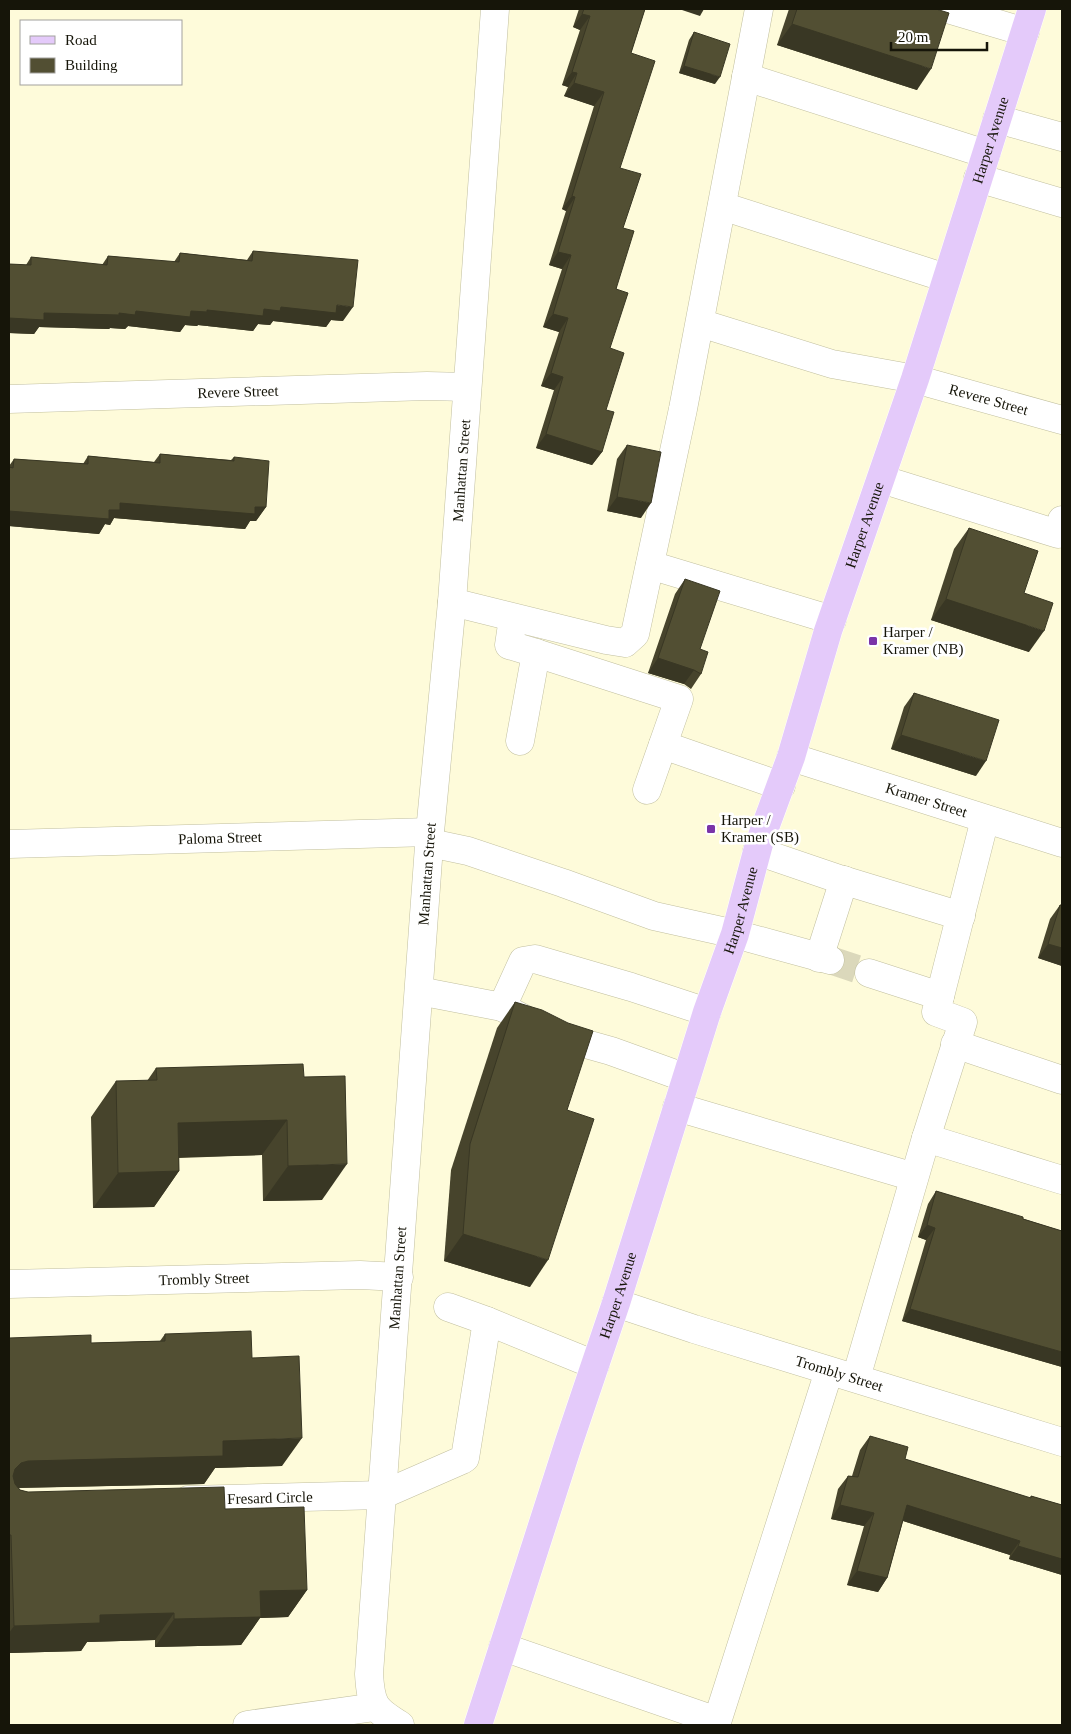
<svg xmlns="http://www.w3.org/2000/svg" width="1071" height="1734" viewBox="0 0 1071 1734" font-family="'Times New Roman',serif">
<rect width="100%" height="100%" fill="#fefbda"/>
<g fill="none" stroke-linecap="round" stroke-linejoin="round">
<path stroke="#dbd8bb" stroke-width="28" stroke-dasharray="28 14" stroke-linecap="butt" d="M830,960L869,973"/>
<defs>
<g id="minor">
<path d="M948,9L1025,32"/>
<path d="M746,77L986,154"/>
<path d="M997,119L1062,137"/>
<path d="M978,178L1062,203"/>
<path d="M722,206L946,278"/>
<path id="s1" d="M700,323L832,364L915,379L1062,420"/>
<path id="s2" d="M9,399L427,386L467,387"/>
<path d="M881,479L1058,534L1062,520"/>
<path d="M650,565L832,620"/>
<path d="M452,602L606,640L625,643L635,634L683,409L759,9"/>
<path d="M513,618L509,645L536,653L520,741"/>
<path d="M536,653L679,699L647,790"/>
<path d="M663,745L781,786"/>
<path id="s3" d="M791,757L1062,843"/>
<path d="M430,843L468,851L563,883L654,916L735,934L830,960"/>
<path id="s4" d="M9,844L430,832"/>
<path d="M757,851L839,879L961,916"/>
<path d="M819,958L844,880"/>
<path d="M869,973L940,996"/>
<path d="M419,991L502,1007"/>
<path d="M955,1044L1062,1080"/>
<path d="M686,1078L611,1051L554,1035L502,1007L523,961L535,959L631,987L707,1012"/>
<path d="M677,1107L914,1177"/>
<path d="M926,1138L1062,1180"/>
<path id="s5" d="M9,1284L360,1275L399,1277"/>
<path id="s6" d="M616,1303L694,1329L1062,1442"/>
<path d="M448,1307L487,1321L595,1365"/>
<path d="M856,1378L926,1138L963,1022L936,1012L985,819"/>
<path id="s7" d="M188,1500L382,1495L462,1460L465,1458L487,1321"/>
<path d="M503,1647L717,1721"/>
<path d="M247,1725L375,1707"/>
<path id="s8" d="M400,1725C374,1709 371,1705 369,1674L430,832L452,602L495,9"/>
<path d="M716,1725L829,1371"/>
</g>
<g id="major">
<path id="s9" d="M478,1725L569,1442L616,1303L707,1012L735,934L759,844L791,757L828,631L915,379L1032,9"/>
</g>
</defs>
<use href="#minor" stroke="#c1bf9f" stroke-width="29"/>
<use href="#major" stroke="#fff" stroke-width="29"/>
<use href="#minor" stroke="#fff" stroke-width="28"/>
<use href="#major" stroke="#e4cafa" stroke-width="28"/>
</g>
<g fill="#47442c">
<path d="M579,9H645L631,53L620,168L623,228L610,348L606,410L602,452L592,465L536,448L554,390L541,386L559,332L543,327L562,269L549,265L566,211L562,209L594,106L564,96L568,87L562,85L580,30L573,27Z"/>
<path d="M789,9H936L917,90L777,45Z"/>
<path d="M694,32L715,84L679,73L689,40Z"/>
<path d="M253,251L343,321L331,320L326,327L273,321L270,325L258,324L253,331L198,325L197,326L185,325L180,332L128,326L125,329L110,328L109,329L39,327L34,334L9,333V264L26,265L31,257L102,265L108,256L174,262L180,253L247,260Z"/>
<path d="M627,445L641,518L607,511L617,459Z"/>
<path d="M160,454L231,460L234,457L266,507L256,521H250L245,529L114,518L110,525L105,524L99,534L9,526V466L14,459L83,464L88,456L154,462Z"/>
<path d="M969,528L1024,593L1029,652L931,620L954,549Z"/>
<path d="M685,579L700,649L701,674L691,689L684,684L648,673L675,594Z"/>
<path d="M914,693L976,776L891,749L904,707Z"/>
<path d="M1060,905H1062V966L1038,958L1050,919Z"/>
<path d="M515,1002L567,1110L530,1287L444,1261L451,1170L497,1028Z"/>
<path d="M156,1068L304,1077L322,1200L263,1201L262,1155L179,1158V1171L154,1207L93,1208L91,1117L116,1081H147Z"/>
<path d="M936,1191L1062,1231V1367L902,1321L926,1240L918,1237L928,1204Z"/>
<path d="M165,1334L252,1358L282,1466L215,1468L204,1484L19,1488L20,1490L28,1492L225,1509L307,1590L288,1617L260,1618L241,1645L155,1647V1640L87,1642L81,1651L9,1653V1338L91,1343L160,1341Z"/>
<path d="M870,1436L905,1459L1030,1498L1031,1496L1062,1505V1575L1009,1559L1010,1555L903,1521L887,1578L878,1592L847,1585L864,1526L831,1519L838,1489L848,1476H852L860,1450Z"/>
</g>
<g fill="#393724">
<path d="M679,9H704L700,16Z"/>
<path d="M582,14L590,16L580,30L573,27Z"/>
<path d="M792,24L931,69L917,90L777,45Z"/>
<path d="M684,66L720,77L715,84L679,73Z"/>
<path d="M572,72L577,73L568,87L562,85Z"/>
<path d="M574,83L604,92L594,106L564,96Z"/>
<path d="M572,196L575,197L566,211L562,209Z"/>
<path d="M558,252L571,255L562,269L549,265Z"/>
<path d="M337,305L353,307L343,321L331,320L326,327L273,321L270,325L258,324L253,331L198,325L197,326L185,325L180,332L128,326L125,329L110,328L109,329L39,327L34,334L9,333V318L44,313H119L136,311L264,309L281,307Z"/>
<path d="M553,314L568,318L559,332L543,327Z"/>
<path d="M551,373L563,377L554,390L541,386Z"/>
<path d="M546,434L602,452L592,465L536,448Z"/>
<path d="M617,497L651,503L641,518L607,511Z"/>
<path d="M120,503L255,507H266L256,521H250L245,529L114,518L110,525L105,524L99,534L9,526V511L109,510Z"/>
<path d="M946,599L1044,631L1029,652L931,620Z"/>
<path d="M658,658L694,670L684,684L648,673Z"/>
<path d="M901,735L986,761L976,776L891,749Z"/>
<path d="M1048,944L1062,948V966L1038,958Z"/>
<path d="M287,1120L262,1155L153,1158L178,1123Z"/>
<path d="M347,1164L322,1200L263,1201L288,1166Z"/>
<path d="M179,1171L154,1207L93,1208L118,1173Z"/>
<path d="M927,1225L935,1228L926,1240L918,1237Z"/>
<path d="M463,1234L548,1260L530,1287L444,1261Z"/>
<path d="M910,1309L1062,1352V1367L902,1321Z"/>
<path d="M302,1438L282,1466L215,1468L204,1484L9,1488L15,1469L21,1463L28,1461L223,1441Z"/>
<path d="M840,1505L874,1513L864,1526L831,1519Z"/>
<path d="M907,1505L1020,1541L1010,1555L897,1519Z"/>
<path d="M1018,1546L1062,1559V1575L1009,1559Z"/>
<path d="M857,1571L887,1578L878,1592L847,1585Z"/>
<path d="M307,1590L288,1617L260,1618L241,1645L155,1647L174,1619L260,1591Z"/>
<path d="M174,1613L155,1640L87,1642L81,1651L9,1653V1633L14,1626L100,1615Z"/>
</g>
<g fill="#524f33" stroke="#393724">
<path d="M584,9H645L631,53L655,61L620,168L641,174L623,228L634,231L616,289L628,293L610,348L624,353L606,410L614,412L602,452L546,434L563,377L551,373L568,318L553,314L571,255L558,252L575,197L572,196L604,92L574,83L577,73L572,72L590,16L582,14Z"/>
<path d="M797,9H936L949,13L931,69L792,24Z"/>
<path d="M694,32L730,44L720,77L684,66Z"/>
<path d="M253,251L358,260L353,307L337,305L336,313L281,307L280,311L264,309L263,316L207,310V312L191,311L190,317L136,311L135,315L119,313V315L44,313V320L9,318V264L31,265V257L107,265L108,256L179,262L180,253L252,261Z"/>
<path d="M627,445L661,452L651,503L617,497Z"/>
<path d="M160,454L234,461V457L269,461L266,507H255V514L120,503V510H109V519L9,511V467L13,468L14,459L88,464V456L160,463Z"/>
<path d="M969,528L1038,551L1024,593L1053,603L1044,631L946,599Z"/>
<path d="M685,579L720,591L700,649L708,652L701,674L694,670L658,658Z"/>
<path d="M914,693L999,720L986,761L901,735Z"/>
<path d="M1060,905H1062V948L1048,944Z"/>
<path d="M515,1002L542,1010L568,1023L593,1031L567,1110L594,1119L548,1260L463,1234L470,1144Z"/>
<path d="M303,1064L304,1077L345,1076L347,1164L288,1166L287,1120L178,1123L179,1171L118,1173L116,1081L157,1080L156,1068Z"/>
<path d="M936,1191L1023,1217V1219L1062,1231V1352L910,1309L935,1228L927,1225Z"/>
<path d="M251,1331L252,1358L299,1356L302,1438L223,1441V1456L28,1461L21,1463L15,1469L13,1476L15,1484L20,1490L28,1492L224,1487L225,1509L304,1507L307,1590L260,1591L261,1617L174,1619V1613L100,1615V1623L14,1626L11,1535H9V1338L91,1335V1343L165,1341V1334Z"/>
<path d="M870,1436L908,1447L905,1459L1031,1498V1496L1062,1505V1559L1018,1546L1020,1541L907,1505L887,1578L857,1571L874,1513L840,1505L848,1476L858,1477Z"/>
</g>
<g fill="#7a34a8" stroke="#fff" stroke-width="2">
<rect x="868" y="636" width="10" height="10" rx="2.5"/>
<rect x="706" y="824" width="10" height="10" rx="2.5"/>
</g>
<g text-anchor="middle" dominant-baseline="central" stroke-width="5" stroke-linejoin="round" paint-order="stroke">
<g font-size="15" fill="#161509" stroke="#fff">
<text stroke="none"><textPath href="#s9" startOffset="1666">Harper Avenue</textPath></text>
<text stroke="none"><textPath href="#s2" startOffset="229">Revere Street</textPath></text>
<text stroke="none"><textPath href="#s1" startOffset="299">Revere Street</textPath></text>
<text stroke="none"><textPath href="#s8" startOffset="1271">Manhattan Street</textPath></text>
<text stroke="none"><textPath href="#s9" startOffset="1261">Harper Avenue</textPath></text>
<text stroke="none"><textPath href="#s3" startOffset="142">Kramer Street</textPath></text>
<text stroke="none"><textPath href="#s4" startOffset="211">Paloma Street</textPath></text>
<text stroke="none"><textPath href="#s8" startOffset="866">Manhattan Street</textPath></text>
<text stroke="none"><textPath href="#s9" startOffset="856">Harper Avenue</textPath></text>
<text stroke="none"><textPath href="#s8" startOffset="461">Manhattan Street</textPath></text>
<text stroke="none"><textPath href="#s5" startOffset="195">Trombly Street</textPath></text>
<text stroke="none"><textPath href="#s9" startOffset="452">Harper Avenue</textPath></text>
<text stroke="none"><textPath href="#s6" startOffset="234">Trombly Street</textPath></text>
<text stroke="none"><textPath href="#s7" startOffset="82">Fresard Circle</textPath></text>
</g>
<g font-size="15" fill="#161509" stroke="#fff" text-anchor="start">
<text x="883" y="632">Harper /<tspan x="883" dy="17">Kramer (NB)</tspan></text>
<text x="721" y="820">Harper /<tspan x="721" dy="17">Kramer (SB)</tspan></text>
</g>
</g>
<rect width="1071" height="1734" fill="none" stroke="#161509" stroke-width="20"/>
<rect x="20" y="20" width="162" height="65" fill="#ffffff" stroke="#a2a19d"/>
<rect x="30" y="36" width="25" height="8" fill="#e4cafa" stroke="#a2a19d"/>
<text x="65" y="45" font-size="15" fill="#161509">Road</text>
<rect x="30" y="58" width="25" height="15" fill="#524f33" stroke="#a2a19d"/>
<text x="65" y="70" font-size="15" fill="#161509">Building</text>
<path d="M891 42v8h96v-8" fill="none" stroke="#161509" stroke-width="2.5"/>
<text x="898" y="42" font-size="15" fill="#161509" stroke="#ffffff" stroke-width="4" paint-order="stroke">20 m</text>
</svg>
